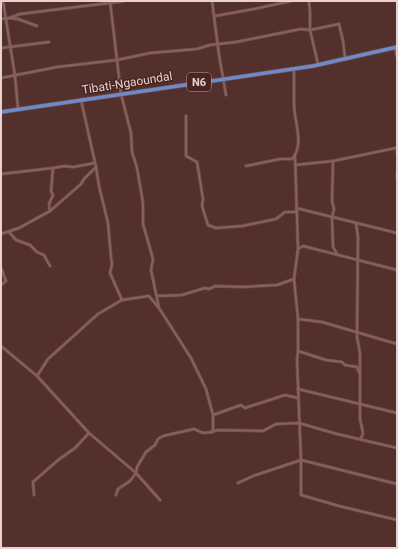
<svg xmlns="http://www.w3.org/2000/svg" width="398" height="549" viewBox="0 0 398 549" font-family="Roboto,sans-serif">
<rect width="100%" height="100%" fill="#53302c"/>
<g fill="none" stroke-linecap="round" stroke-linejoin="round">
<defs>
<g id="street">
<path d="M3,1L15,76L18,109"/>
<path d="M110,1L121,94L131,133L132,152L137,168L143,203V224L153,259L151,270L159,308L191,358L206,389L213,415V432L203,433L194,429L163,436L158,439L155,445L146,452L137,467L136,473L130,481L118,489L116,495"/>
<path d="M212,1L219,55L226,95"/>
<path d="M309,1L310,13V30L339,24L343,41L345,58"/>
<path d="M215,16L254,9L291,1"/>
<path d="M10,18L18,19L37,26"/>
<path d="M1,19L9,18L20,14L125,1"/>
<path d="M1,48L49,42"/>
<path d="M395,48L397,57"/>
<path d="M1,78L57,67L117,60L150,53L197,49L210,45L236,42L301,29L310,30L318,64"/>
<path d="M81,100L96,167L99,186L108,223L111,257L112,264L110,273L122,300"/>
<path d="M186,116V156L197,162L203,199L202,206L208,225L216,228L242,226L276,219L285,212H297"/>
<path d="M397,147V153"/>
<path d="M295,155L298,249L294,279L298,319V351L297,360L301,460L397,484"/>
<path d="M333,161L332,201L334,209L332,217L333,247L337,254"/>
<path d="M295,165L333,161L396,148"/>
<path d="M246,166L280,159H292C305,145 294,121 294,104C294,93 294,81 294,69"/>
<path d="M397,172V179"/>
<path d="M1,174L53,168L65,166L73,167L95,163"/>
<path d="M296,208L397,233"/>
<path d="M50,211L49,204L53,195L51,191L53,168"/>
<path d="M356,223L358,237L357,337L360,353V419L363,433L361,439"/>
<path d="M9,232L16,240L30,245L37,252L44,255L50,266"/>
<path d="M1,234L19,228L50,211L81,184L84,179L96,167"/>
<path d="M298,249L303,246L397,270"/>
<path d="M1,268L6,281L1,285"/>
<path d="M157,296L182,295L205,288L209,289L215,286L243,287L277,285L294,279"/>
<path d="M298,319L322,322L397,344"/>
<path d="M1,346L37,376L89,433L136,473L160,500"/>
<path d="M298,351L326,360L342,362L345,365L357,367L359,372"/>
<path d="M37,376L48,359L98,314L122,300L149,296L158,307"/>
<path d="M298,389L397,413"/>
<path d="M213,415L241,405L245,408L285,395L298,398"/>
<path d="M213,431L219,430L263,431L276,424L299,423L337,434L397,448"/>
<path d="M238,483L253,476L301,460V495L339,506L397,520"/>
<path d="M34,495L33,482L57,461L75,448L89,433"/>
</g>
<path id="highway" d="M1,112L313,66L397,47"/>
</defs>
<use href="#street" stroke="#6c4e4c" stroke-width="3.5"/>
<use href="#highway" stroke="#6c4e4c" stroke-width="5"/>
<use href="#street" stroke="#88605b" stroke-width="2"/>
<use href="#highway" stroke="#6f8aca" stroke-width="3.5"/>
</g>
<g text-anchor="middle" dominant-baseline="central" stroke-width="3" stroke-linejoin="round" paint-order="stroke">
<rect fill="#482522" stroke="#b79d9a" stroke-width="1" x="187" y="73" width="24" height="18" rx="3"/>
<g font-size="11" font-weight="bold" fill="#e7d0cd">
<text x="199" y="82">N6</text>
</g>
<g font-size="12" fill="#e7d0cd" stroke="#482522">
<text transform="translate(127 83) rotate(-9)">Tibati-Ngaoundal</text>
</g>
</g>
<rect width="398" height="549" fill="none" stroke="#e7d0cd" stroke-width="4"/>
</svg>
